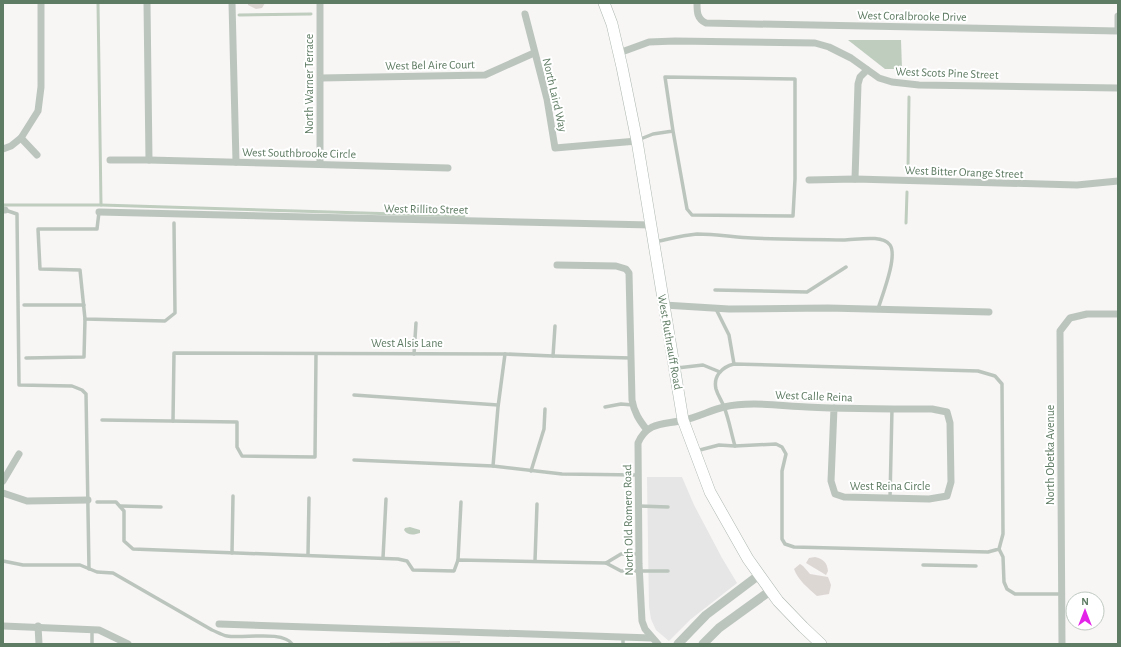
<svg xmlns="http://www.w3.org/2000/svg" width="1121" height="647" viewBox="0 0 1121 647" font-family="'Alegreya Sans',sans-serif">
<rect width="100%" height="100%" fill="#f8f5f5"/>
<path fill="#e5e6e5" d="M647,477H682L694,505L722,558L737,583L691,619L669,641L656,630L651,619L649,606Z"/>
<g fill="#ddd7d4">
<path d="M248,3H265L262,8L256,9L248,5Z"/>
<path d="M815,557C823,559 827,562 828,571L826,575L806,563L809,558Z"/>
<path d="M800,564L803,566L810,574L828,577L831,585L829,594L817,596C808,588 798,580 794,569Z"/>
<path d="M460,641V644H390V642Z"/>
</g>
<g fill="#becdbe">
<path d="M848,40H901L902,69H885Z"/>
<path d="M410,527L420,530V533C414,535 408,536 404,530L405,528Z"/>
</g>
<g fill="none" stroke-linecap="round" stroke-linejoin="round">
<g stroke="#becdbe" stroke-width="3">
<path d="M98,3L101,205"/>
<path d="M239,15L311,14"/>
<path d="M908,169L909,97"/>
<path d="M3,205H101L464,216"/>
<path d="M906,223L907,192"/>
</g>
<defs>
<path id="primary" d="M604,3L612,24L622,67L637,141L683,420L710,492L748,559L778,601L803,627L821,644"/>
</defs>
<use href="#primary" stroke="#adb8af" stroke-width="12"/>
<g stroke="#bbc5bd" stroke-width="3.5">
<path d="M638,140L653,134L673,131L665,77L795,79V179L793,216L692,215L687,209L673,131"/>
<path d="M5,210L17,214L19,385L72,386L82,390L86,394L89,569"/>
<path d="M99,212L97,229H38L40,269L80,270L85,319L165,321L175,313L174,223"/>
<path d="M655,242C669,239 684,235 697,234C715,234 734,237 752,238C782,240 813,239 843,240C856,240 882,234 890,245C898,256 882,296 878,309"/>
<path d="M715,290L807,292L846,267"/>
<path d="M24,305H84"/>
<path d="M716,309L729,335L734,364"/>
<path d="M414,354L416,323"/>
<path d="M553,356L555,326"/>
<path d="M26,358L84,357L85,319"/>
<path d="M734,364L978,371L995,376L1002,384L1003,534L999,549L988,552L794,547L785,544L782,539V471L786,454L782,447L776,444L735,446C731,433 729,419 724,407C722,401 718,396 716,389C713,376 722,367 734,364Z"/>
<path d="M677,368L703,365L720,372"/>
<path d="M354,395L498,405"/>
<path d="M605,407L621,404L633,405"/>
<path d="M102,420L237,422V447L242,456L315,457L316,354"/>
<path d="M173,421L174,353L505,354L553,356L631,358"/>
<path d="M696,451L719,445L735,446"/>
<path d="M354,460L493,466L562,474L638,475"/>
<path d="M493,466L498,407L505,354"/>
<path d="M531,471L544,429L545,409"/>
<path d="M890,498L892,409"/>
<path d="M97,502H116L124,511V541L133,549L398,559L407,561L413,570L454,571L458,560L606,563L621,554H639"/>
<path d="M120,506L161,507"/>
<path d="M639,506L668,507"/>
<path d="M999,549L1003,557L1004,582L1007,589L1015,594H1062"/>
<path d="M232,553L233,496"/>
<path d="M308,555L309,498"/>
<path d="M383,558L386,499"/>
<path d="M458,560L461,502"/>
<path d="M3,561L23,565H80L97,572L113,573L212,630C217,632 222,635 227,636C242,639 283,630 292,644"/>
<path d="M535,561L537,504"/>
<path d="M606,563L621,571H668"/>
<path d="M923,565L976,566"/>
<path d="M92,629V644"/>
<path d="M623,644V637"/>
</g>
<g stroke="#bbc5bd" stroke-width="7">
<path d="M147,3L149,160"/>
<path d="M232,3L236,162"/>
<path d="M320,3V164"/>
<path d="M697,3C697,12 697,19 706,23L1118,31V16"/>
<path d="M525,14L547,99L555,148L637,141"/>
<path d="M619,53L649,42L675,41L815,43L829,47L851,58L879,78L892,82L919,85L1118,88"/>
<path d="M321,78L485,75L534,53"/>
<path d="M21,138L37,155"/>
<path d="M3,149L11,146L21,138L38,111L41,87V3"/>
<path d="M110,160H149L448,168"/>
<path d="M855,179L858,84L860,77L867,70"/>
<path d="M809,180L855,179L1077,185L1118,181"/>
<path d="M3,210H5"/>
<path d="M99,212L651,225"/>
<path d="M557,265L616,266L626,269L629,273L632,400C634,412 639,420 647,430"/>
<path d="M664,305L729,309L828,308L989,312"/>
<path d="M3,481L19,454"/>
<path d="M3,493L27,501L88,500"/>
<path d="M219,624L652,638"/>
<path d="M3,626L99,630L128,644"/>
<path d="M38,626L39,644"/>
<path d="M658,644L645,629L642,621L639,564L638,443C648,421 664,425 684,420C698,417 711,410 724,407C750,401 781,406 807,407C848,409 890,409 932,409L947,412L950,423L951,482L947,496L929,499L844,497L835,494L831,481L834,408"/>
<path d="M1062,644L1060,331L1070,318L1087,314H1118"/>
</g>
<g stroke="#bbc5bd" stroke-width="9">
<path d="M678,644L706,615L759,575"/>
<path d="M703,644L719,628L770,591"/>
</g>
<use href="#primary" stroke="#fff" stroke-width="11"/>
</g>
<g text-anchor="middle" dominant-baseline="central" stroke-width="4" stroke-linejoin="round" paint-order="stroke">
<g font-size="12" fill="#5e7b63" stroke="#fff">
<text transform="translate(912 16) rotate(1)">West Coralbrooke Drive</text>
<text transform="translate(430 65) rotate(-1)">West Bel Aire Court</text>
<text transform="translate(947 73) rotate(2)">West Scots Pine Street</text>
<text transform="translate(309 84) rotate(-90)">North Warner Terrace</text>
<text transform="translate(555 95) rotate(77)">North Laird Way</text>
<text transform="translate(299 153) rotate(1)">West Southbrooke Circle</text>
<text transform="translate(964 172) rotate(2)">West Bitter Orange Street</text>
<text transform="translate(426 209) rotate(1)">West Rillito Street</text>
<text transform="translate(670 342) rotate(80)">West Ruthrauff Road</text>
<text x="407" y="343">West Alsis Lane</text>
<text transform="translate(814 396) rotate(2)">West Calle Reina</text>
<text transform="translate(1050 455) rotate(-90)">North Obetka Avenue</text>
<text x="890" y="486">West Reina Circle</text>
<text transform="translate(628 520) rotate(-91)">North Old Romero Road</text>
</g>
</g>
<rect width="1121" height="647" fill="none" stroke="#5e7b63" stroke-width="8"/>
<g transform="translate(1085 611)"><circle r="19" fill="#ffffff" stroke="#bfcac1"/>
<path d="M0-3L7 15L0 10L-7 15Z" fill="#e423e9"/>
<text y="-6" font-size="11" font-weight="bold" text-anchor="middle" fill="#5e7b63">N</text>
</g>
</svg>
